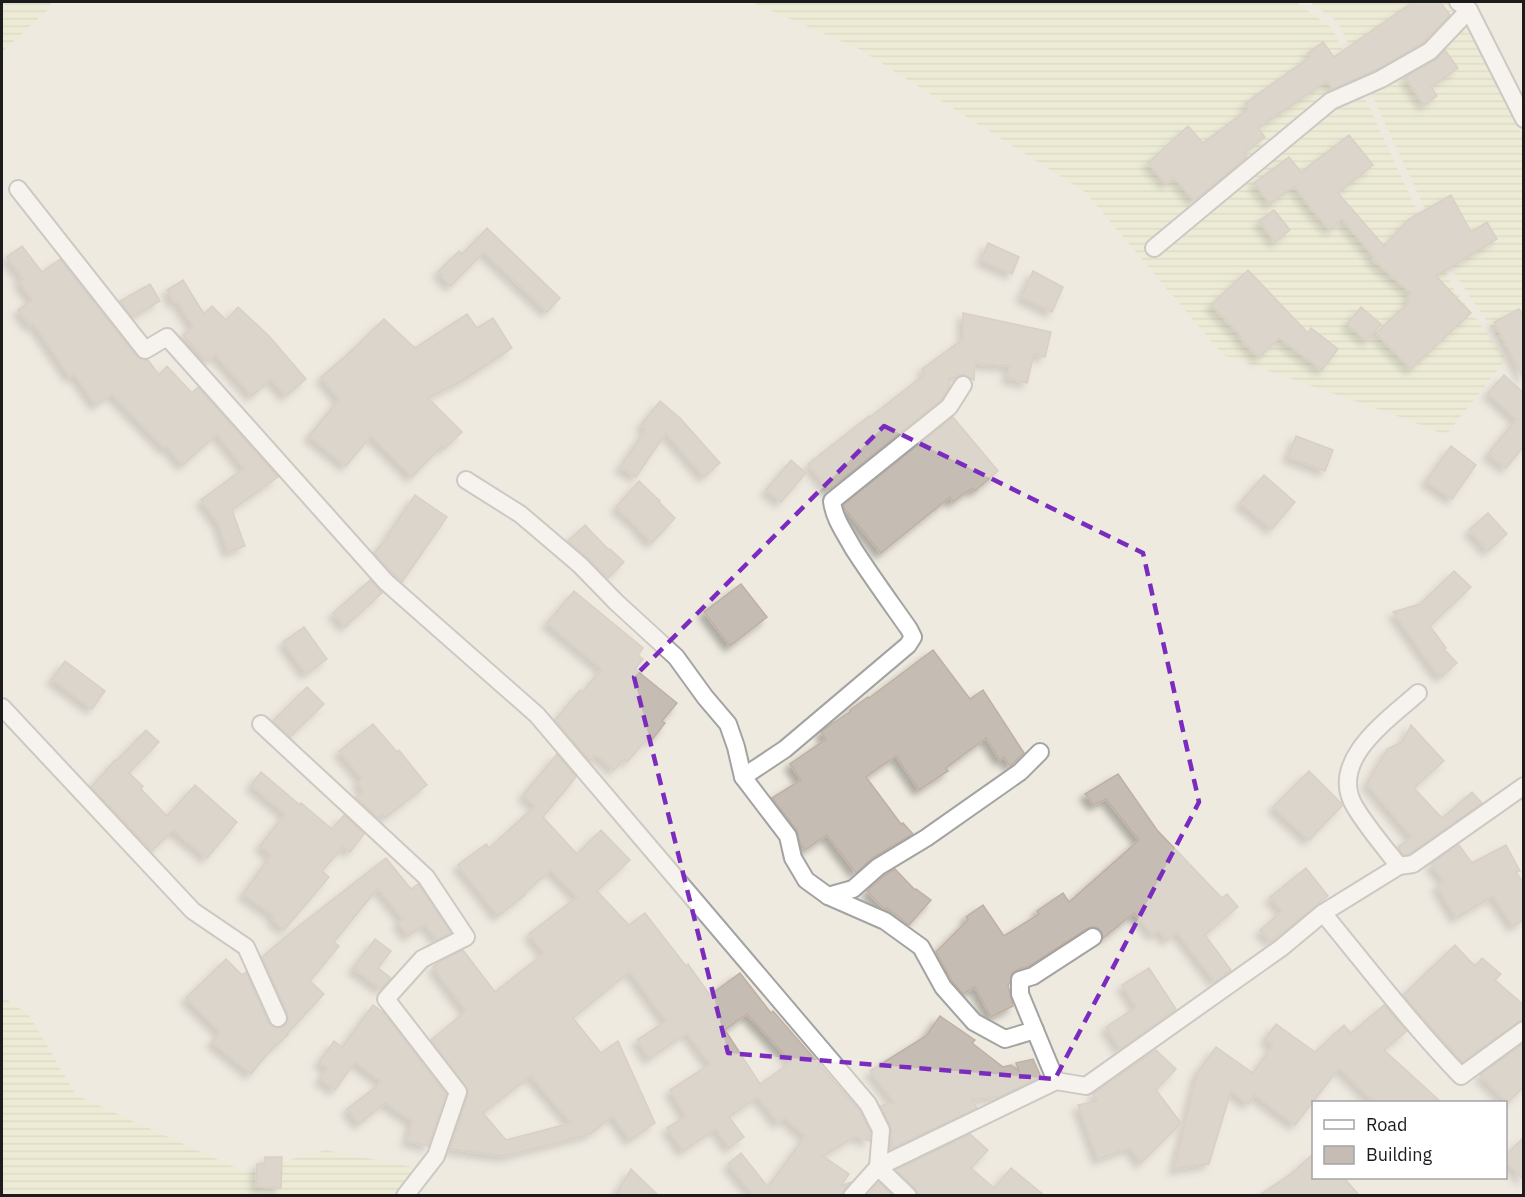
<svg xmlns="http://www.w3.org/2000/svg" width="1525" height="1197" viewBox="0 0 1525 1197" font-family="'IBM Plex Sans',sans-serif">
<defs>
<pattern id="farmland-rules" width="6" height="5" patternUnits="userSpaceOnUse" patternTransform="scale(1.5)"><rect width="6" height="5" fill="#eaeeca"/><path d="M0 2.5h6" fill="none" stroke="#c8ccad"/></pattern>
<filter id="shadow"><feDropShadow dx="-5.5" dy="5.5" stdDeviation="3" flood-color="#0004"/></filter>
</defs>
<rect width="100%" height="100%" fill="#eeeae0"/>
<g fill="url(#farmland-rules)">
<path d="M2,2H49L52,6L2,52Z"/>
<path d="M751,2H1296L1333,29L1452,286L1506,359L1446,435L1403,418L1223,355L1085,192L859,49Z"/>
<path d="M1309,2H1450L1466,14L1523,137V374L1456,276L1338,22Z"/>
<path d="M2,996L29,1015L76,1095L245,1172L325,1150L417,1168L398,1195H2Z"/>
</g>
<g fill="#c5bcb4" stroke="#c0b0a2" stroke-width="1.5" fill-rule="evenodd" filter="url(#shadow)">
<path d="M1413,2H1440L1450,15L1423,43L1376,70L1333,89L1327,81L1258,128L1265,137L1244,153L1247,157L1194,201L1174,177L1166,184L1148,163L1188,126L1203,143L1248,109L1245,104L1255,96L1310,57L1308,53L1323,42L1334,57Z"/>
<path d="M1445,50L1458,68L1431,87L1437,96L1424,105L1405,77L1435,60Z"/>
<path d="M1349,135L1373,165L1338,193L1384,246L1409,219L1451,195L1471,232L1487,222L1497,239L1436,276L1471,313L1411,369L1376,333L1410,301L1407,297L1411,293L1372,259L1374,257L1342,219L1330,230L1313,211L1294,186L1270,204L1254,183L1289,157L1301,172Z"/>
<path d="M1274,210L1290,230L1275,242L1259,221Z"/>
<path d="M487,228L560,298L547,312L484,252L451,286L441,276L442,275L438,272L459,251L462,254Z"/>
<path d="M988,243L1019,257L1012,274L981,260Z"/>
<path d="M22,246L42,272L60,259L137,357L141,360H148L159,375L167,366L192,393L198,387L278,477L232,510L245,546L228,552L218,523L201,500L244,468L217,434L183,465L166,446L164,448L112,394L96,405L74,374L70,377L33,323L30,326L18,310L32,300L19,281L23,279L7,257Z"/>
<path d="M1248,270L1308,333L1311,328L1338,349L1322,370L1279,338L1259,358L1240,338L1241,336L1211,305Z"/>
<path d="M1033,271L1063,287L1052,312L1021,297Z"/>
<path d="M183,280L204,314L212,306L226,320L238,307L269,336L306,379L286,396L271,379L252,396L215,354L207,361L183,335L193,326L177,301L174,303L167,290Z"/>
<path d="M150,284L160,301L132,317L120,301Z"/>
<path d="M1361,307L1381,324L1367,341L1347,324Z"/>
<path d="M1519,309L1524,317V380L1494,322Z"/>
<path d="M963,313L1051,332L1045,357L1034,354L1027,383L1007,378L1010,366L975,364L974,380L964,375H959L955,378H949L950,386L941,400L829,490L808,464L869,416L870,417L925,374L922,369L963,339Z"/>
<path d="M467,314L477,328L493,318L512,348L465,379L428,398L462,432L444,449L442,446L412,477L371,436L346,466L309,436L339,399L321,377L349,353L384,319L415,348Z"/>
<path d="M1504,375L1524,393V446L1506,468L1488,454L1516,419L1488,393Z"/>
<path d="M660,401L680,418L720,463L704,477L666,433L636,477L620,467L646,429L641,425Z"/>
<path d="M953,417L998,471L975,491L972,488L953,502L950,497L881,553L845,509L843,505Z"/>
<path d="M1296,436L1333,450L1325,471L1288,457Z"/>
<path d="M1451,446L1476,465L1452,499L1426,481Z"/>
<path d="M791,460L806,473L781,502L766,490Z"/>
<path d="M1264,475L1295,502L1272,529L1240,503Z"/>
<path d="M639,481L660,501L659,502L675,518L652,543L639,530L640,529L616,507Z"/>
<path d="M415,495L447,517L402,582L374,553L388,537L387,536Z"/>
<path d="M1488,513L1507,534L1488,551L1469,530Z"/>
<path d="M585,525L609,550L610,549L624,562L608,578L587,557L568,541Z"/>
<path d="M1454,571L1471,587L1430,626L1446,648L1444,649L1457,663L1441,677L1432,667L1393,612L1420,604Z"/>
<path d="M370,580L382,593L345,627L333,613Z"/>
<path d="M741,584L767,617L730,646L704,612Z"/>
<path d="M574,591L643,648L638,655L643,659L635,669L677,703L662,721L665,723L651,741L648,738L627,762L624,759L614,770L595,754L590,761L555,720L580,690L582,692L602,669L547,623Z"/>
<path d="M304,627L327,659L306,674L283,642Z"/>
<path d="M933,650L970,699L983,690L1024,753L1010,766L1004,757L1000,760L986,738L946,768L948,771L919,790L896,756L866,777L901,824L903,823L913,834L872,858L856,873L827,835L805,850L800,843L797,830L772,798L801,780L790,764L826,739L821,732L827,727L851,711L850,710L868,697L869,698Z"/>
<path d="M65,661L105,691L92,709L52,679Z"/>
<path d="M307,687L324,704L290,737L273,721Z"/>
<path d="M373,724L397,752L399,750L427,785L385,818L382,814L378,818L356,797L364,791L358,783L362,779L339,751Z"/>
<path d="M1411,725L1444,761L1414,788L1442,818L1472,792L1482,803L1409,854L1403,855L1398,847L1412,837L1367,784L1387,749L1402,742Z"/>
<path d="M146,730L159,742L129,773L143,786L141,789L167,816L195,785L237,822L207,858L173,830L152,851L91,787L115,760L116,761Z"/>
<path d="M557,754L576,777L543,817L577,854L601,830L630,860L597,891L629,925L645,913L686,966L688,964L710,995L740,973L771,1013L773,1011L859,1110L870,1132L869,1141L855,1136L823,1156L849,1174L841,1186L851,1182L844,1189L842,1196H754L728,1164L741,1153L768,1187L805,1136L785,1118L778,1123L758,1097L729,1117L744,1137L729,1148L716,1129L683,1151L667,1128L686,1116L670,1090L710,1064L687,1033L649,1059L637,1040L666,1021L631,973L629,974L628,973L573,1018L601,1053L618,1041L655,1123L630,1140L613,1116L590,1134L504,1156L450,1149L468,1095V1090L431,1040L466,1011L433,967L441,961L463,950L495,992L544,953L529,934L577,897L551,870L524,894L525,895L498,916L458,865L486,844L489,848L535,806L523,795ZM747,1014L791,1062L760,1084L725,1030ZM531,1076L571,1123L506,1140L483,1113Z"/>
<path d="M1309,771L1343,805L1309,840L1273,807Z"/>
<path d="M261,772L300,805L301,803L332,829L344,815L364,834L350,852L343,847L322,871L329,877L284,930L272,919L274,916L243,894L271,855L260,846L285,814L251,785Z"/>
<path d="M1118,774L1157,830L1222,898L1227,894L1238,907L1205,935L1231,970L1215,982L1177,932L1167,940L1159,931L1153,935L1134,913L1103,938L1102,932L1098,928L1093,927L1088,928L1029,966L1017,970L1012,973L1010,983L1008,985L1013,1006L991,1017L975,987L963,994L952,981L936,952L968,920L966,917L983,905L1004,936L1039,914L1037,911L1063,893L1069,902L1139,840L1106,799L1094,805L1085,794Z"/>
<path d="M1459,845L1472,863L1506,845L1520,871L1516,872L1524,884V920L1513,926L1493,896L1456,918L1437,886L1444,881L1431,864Z"/>
<path d="M386,858L411,889L418,884L451,933L437,940L425,924L408,936L398,923L403,919L378,888L334,942L339,946L310,981L324,994L287,1034L288,1035L269,1052L251,1074L212,1042L220,1032L186,998L226,959L242,975L246,972L268,1022L271,1026L278,1028L283,1027L286,1025L288,1020V1014L262,957L295,929Z"/>
<path d="M1306,868L1328,896L1271,942L1260,930L1282,911L1270,897Z"/>
<path d="M895,869L915,890L916,889L931,900L909,925L887,908L885,910L867,891L884,876Z"/>
<path d="M375,939L391,951L378,968L391,978L381,989L353,968Z"/>
<path d="M1455,945L1475,966L1482,958L1501,974L1495,980L1524,1005V1020L1518,1022L1462,1062L1403,995Z"/>
<path d="M1149,968L1176,1009L1120,1049L1106,1027L1136,1007L1122,985Z"/>
<path d="M373,1005L383,1012L446,1094L428,1146L407,1141L412,1121L385,1103L359,1124L347,1109L382,1082L355,1062L335,1090L320,1079L327,1068L319,1062L334,1041L342,1047Z"/>
<path d="M1384,1005L1407,1031L1384,1050L1441,1102H1374L1339,1068L1295,1125L1255,1095L1248,1104L1231,1091L1209,1164L1174,1169L1197,1073L1216,1047L1253,1073L1273,1045L1265,1039L1276,1024L1315,1052L1344,1025L1351,1033Z"/>
<path d="M940,1016L975,1040L972,1043L1003,1067L1011,1065L1019,1071L1016,1063L1033,1059L1041,1077L999,1097L972,1099L977,1108L893,1148L891,1139V1126L880,1106L894,1102L870,1071L926,1036Z"/>
<path d="M1524,1043V1087L1507,1103L1480,1075Z"/>
<path d="M1156,1050L1176,1069L1156,1090L1181,1123L1141,1163L1130,1148L1098,1159L1078,1105L1097,1101L1093,1094Z"/>
<path d="M970,1134L988,1150L971,1168L994,1188L1011,1168L1045,1196H918L915,1188L896,1170Z"/>
<path d="M1524,1137V1180L1506,1162V1155Z"/>
<path d="M1314,1153V1178H1344L1360,1196H1258L1292,1173Z"/>
<path d="M265,1157H282L281,1188L256,1187L257,1164H265Z"/>
<path d="M631,1169L659,1196H615Z"/>
<path d="M879,1182L891,1194L890,1196H867Z"/>
</g>
<g fill="none" stroke-linecap="round" stroke-linejoin="round">
<defs>
<g id="minor">
<path d="M1458,2L1469,10L1524,119"/>
<path d="M18,189L145,350L167,337L386,582L537,715L868,1104L881,1130L878,1167L908,1196"/>
<path d="M1154,248L1331,101L1381,79L1430,51L1469,10"/>
<path d="M466,480L520,514L580,565L616,602L676,657L705,697L728,724L736,747L743,777L788,836L793,858L806,880L828,896L885,921L921,947L943,987L974,1022L1005,1039L1035,1030"/>
<path d="M2,707L193,911L246,947L278,1018"/>
<path d="M261,724L426,877L466,937L422,959L386,999L458,1092L436,1156L405,1196"/>
<path d="M743,777L785,749L908,645L913,637L909,629C890,602 871,576 853,548C845,533 834,519 832,501L949,407L963,385"/>
<path d="M1399,866C1384,847 1367,827 1355,807C1327,761 1388,720 1418,693"/>
<path d="M828,896L853,889L878,867L926,838L1020,772L1040,752"/>
<path d="M1323,913C1368,968 1412,1025 1461,1076L1524,1030"/>
<path d="M1056,1081L1020,994V980L1033,976L1093,937"/>
<path d="M852,1196L878,1167L1056,1081L1086,1086L1281,948L1323,913L1399,866L1413,864L1524,786"/>
</g>
</defs>
<use href="#minor" stroke="#a3a3a3" stroke-width="20"/>
<use href="#minor" stroke="#fff" stroke-width="16"/>
</g>
<path d="M0 0H1525V1197H0ZM884,426L1143,553L1199,802L1055,1079L728,1053L634,677Z" fill="#eeeae0" fill-opacity=".55" fill-rule="evenodd"/>
<path fill="none" stroke="#7b2cbf" stroke-width="4.5" stroke-dasharray="12 8" stroke-linejoin="round" d="M884,426L1143,553L1199,802L1055,1079L728,1053L634,677Z"/>
<rect width="1525" height="1197" fill="none" stroke="#1c1c1c" stroke-width="6"/>
<rect x="1312" y="1101" width="195" height="78" fill="#ffffff" stroke="#a4a4a4" stroke-width="1.5"/>
<rect x="1324" y="1120" width="30" height="9" fill="#ffffff" stroke="#a4a4a4" stroke-width="1.5"/>
<text x="1366" y="1131" font-size="18" fill="#1c1c1c">Road</text>
<rect x="1324" y="1146" width="30" height="18" fill="#c5bcb4" stroke="#a4a4a4" stroke-width="1.5"/>
<text x="1366" y="1161" font-size="18" fill="#1c1c1c">Building</text>
</svg>
